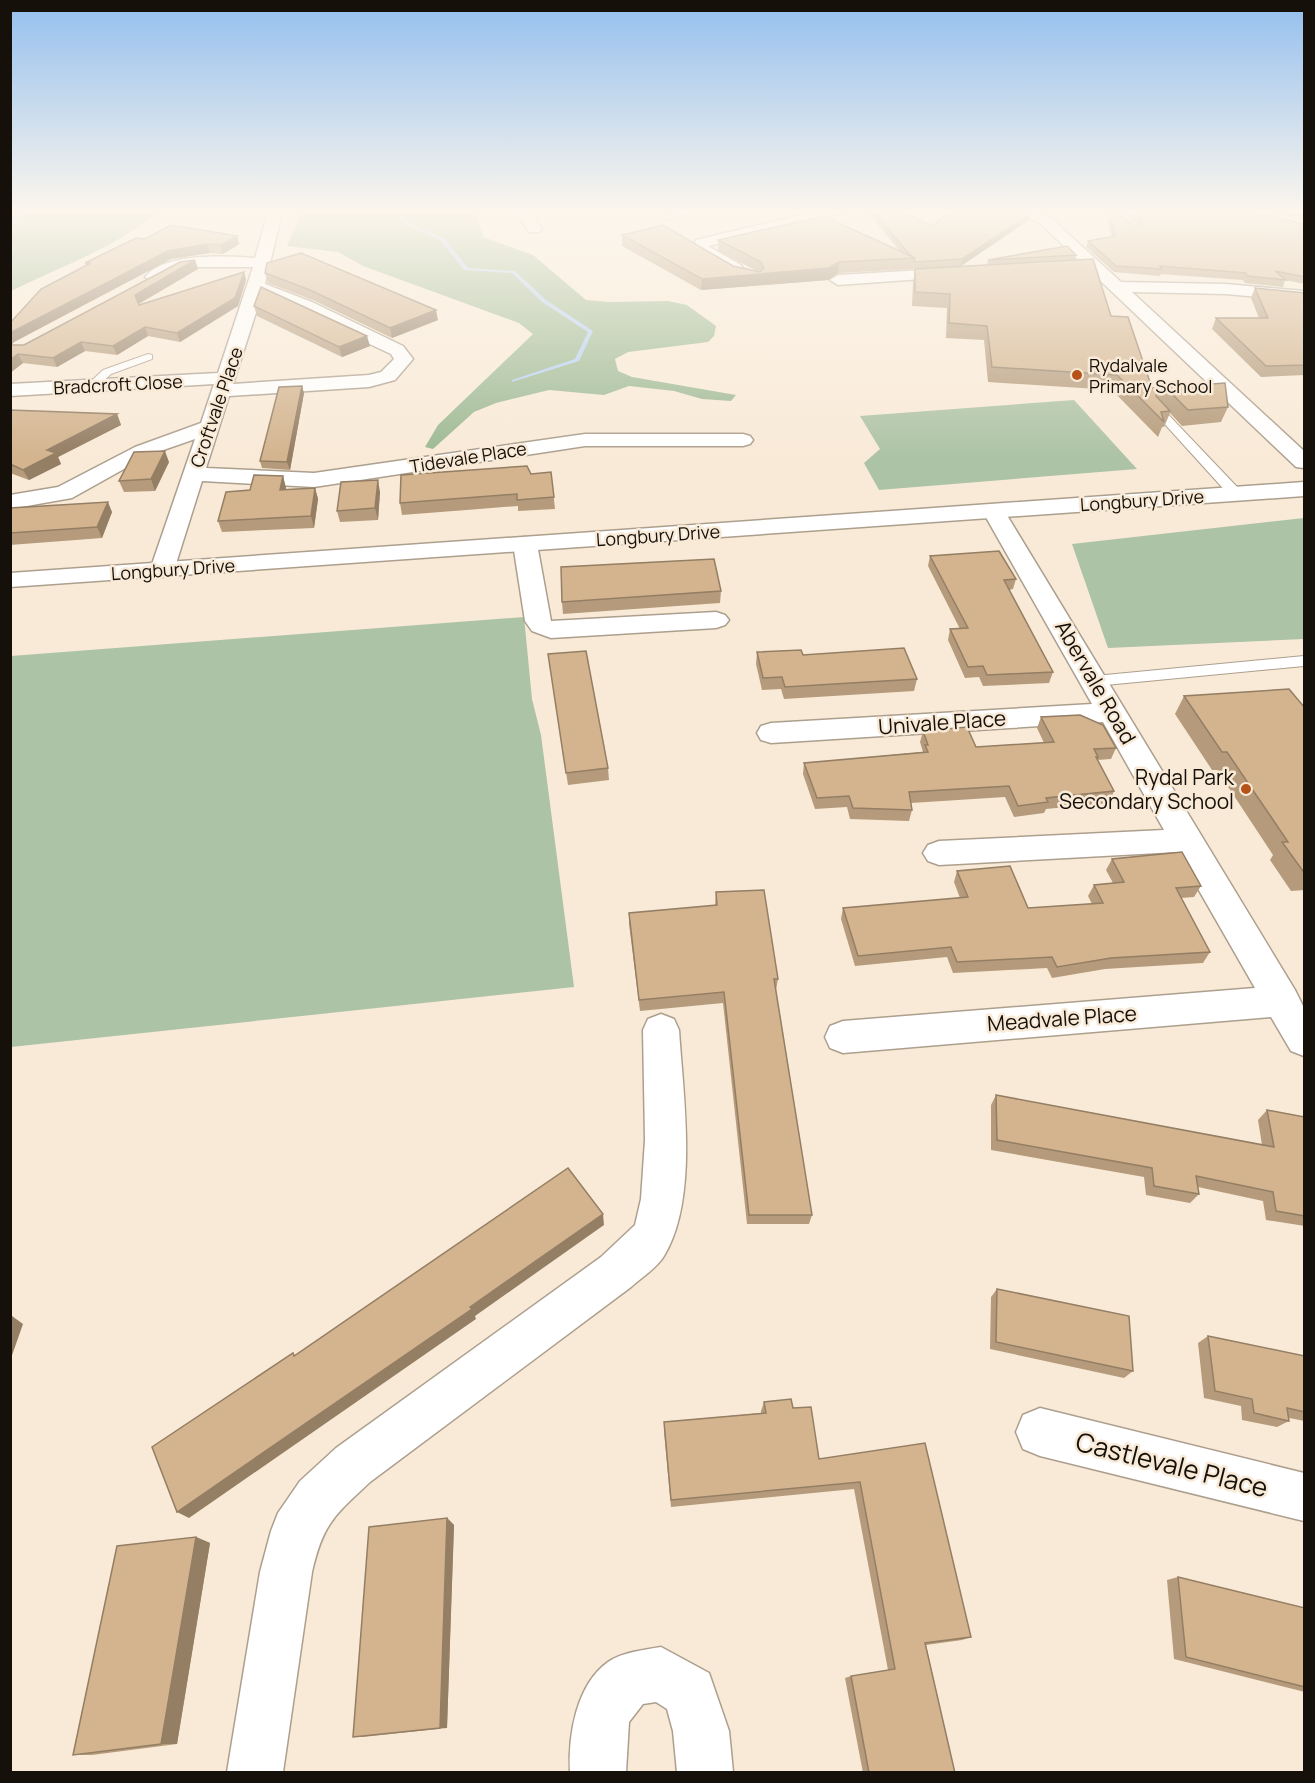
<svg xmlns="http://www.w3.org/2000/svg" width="1315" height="1783" viewBox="0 0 1315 1783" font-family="Manrope,sans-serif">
<rect width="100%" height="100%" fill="#f9ead7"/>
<g fill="#adc3a5">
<path d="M1074,400L1137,469L879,490L864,463L880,449L860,416Z"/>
<path d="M1304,518V639L1108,648L1072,544Z"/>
<path d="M524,617L532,699L541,735L574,987L11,1047V656Z"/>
</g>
<g fill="#9db993">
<path d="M11,209H161C119,247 61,266 11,291Z"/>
<path d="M306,209H475L483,237L533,255L586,300L609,302L668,301L687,305L716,326L714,336L708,342L628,352L615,359L618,371L632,377L736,395L731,401L702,399L674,391L629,386L604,395L549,390L496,403L474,412L433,449L425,447L438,425L533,334L519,323L363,266L338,252L287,246L302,212Z"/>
</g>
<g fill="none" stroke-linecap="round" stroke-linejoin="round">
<g fill="#b5d0f6" fill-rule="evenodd">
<path d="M25,209H29L10,227V223Z"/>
<path d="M391,209H395L411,224L444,238L468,268L515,271L546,300L593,331L579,361L512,382V380L575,359L588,332L542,302L512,273L464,270L440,240L407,226Z"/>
<path d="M10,246L14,252L11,254L10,253Z"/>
</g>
<defs>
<g id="lane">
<path d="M691,209H706L663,220L659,217Z"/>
<path d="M925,209H935L915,222H909V218Z"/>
<path d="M1120,209H1128L1129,219L1138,226V230H1132L1122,222Z"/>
<path d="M148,354L152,355V359L111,374L96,388L86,386L103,370Z"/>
<path d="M1152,406H1160L1240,490V496H1230L1152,410Z"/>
<path d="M1304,656V666L1095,686L1087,681L1095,676Z"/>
</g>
<g id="street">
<path d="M269,209H283L265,284L312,302L403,346L413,359L395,380L369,387L229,396L206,468L314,473L585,434H743L750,436L753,440L750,444L743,446H585L314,487L202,481L174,570L171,575L162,577L153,575L150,570L195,439L149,455L72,498L10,509V495L58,487L135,447L201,423L214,384L10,396V384L218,373L253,267H193L153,282L145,277C164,252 227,256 255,258ZM262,294L391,354L394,359L381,372L369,375L233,384Z"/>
<path d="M515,209H529L542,229L539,232H529Z"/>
<path d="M825,209H849L847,212L708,246L741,265L743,268L741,271H729L691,249L696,240Z"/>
<path d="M1015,209H1032L1053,220L1121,282L1226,284L1304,291V301L1226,294L1132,292L1304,451V468L1296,467L1043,226Z"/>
<path d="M1186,209L1259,210L1304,221V229L1259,218L1193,213Z"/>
<path d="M957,268L965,273L963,276L838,285L830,280L838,275Z"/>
<path d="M994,505L1002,507L1005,512L1295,990L1304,1008V1056L1291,1051L1271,1017L843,1053L830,1048L825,1037L830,1026L843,1021L1255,988L1177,852L939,865L928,861L923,853L928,845L939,841L1164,830L1103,722L771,743L761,740L757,733L761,726L771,723L1092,704L983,512L986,507Z"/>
<path d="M525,537L533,539L537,544L551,621L716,612L725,615L729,620L725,625L716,628L551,638L532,631L525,621L513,544L517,539Z"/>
<path d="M661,1014L674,1019L679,1030C683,1095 699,1198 664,1256C657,1268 642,1277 631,1287L370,1482C335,1515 323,1523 312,1572L283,1772H227L260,1572L271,1531L278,1513L300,1481L336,1448L601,1257L635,1225L641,1199L645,1140L643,1030L648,1019Z"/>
<path d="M1040,1408L1304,1473V1521L1040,1456L1023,1449L1016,1432L1023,1415Z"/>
<path d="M661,1647L709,1673L729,1731L733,1772H677L673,1731L667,1709L656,1702L643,1704L629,1722L626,1772H570C568,1736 576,1685 608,1662C623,1652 643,1650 661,1647Z"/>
</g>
<path id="secondary" d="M1304,482V496L10,587V573Z"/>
</defs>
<use href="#lane" stroke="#ad9f8e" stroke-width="2"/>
<use href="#street" stroke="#ad9f8e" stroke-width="3"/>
<use href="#secondary" stroke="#ad9f8e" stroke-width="3"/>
<use href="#lane" fill="#fff" fill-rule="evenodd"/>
<use href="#street" fill="#fff" fill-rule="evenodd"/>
<use href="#secondary" fill="#fff" fill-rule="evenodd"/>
</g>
<g fill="#b59b7b">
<path d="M865,209H896L932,226L1029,220L961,266L914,269L913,268V269L838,273L828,280L701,290L622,246V235L733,266L757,271L718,251V240L899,250Z"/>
<path d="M1105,209H1121L1122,216L1133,225L1140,226L1131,218L1130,209H1195L1305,224V284L1285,280L1283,287L1245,283L1243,280L1161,274L1160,276L1114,272L1086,247L1088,241L1112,237Z"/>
<path d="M1263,209H1305V219Z"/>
<path d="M237,236L239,244L223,254L210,253L171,259L14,342L12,345H24L195,260L198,269L139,304V305L244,272L246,280L238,306L180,342L148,336L117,355L85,351L57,367L23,363L10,373V323L86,266L85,263L145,239Z"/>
<path d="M1076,255L1075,260L987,265L988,260Z"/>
<path d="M915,269L1111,316L1152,388L1225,383L1228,407L1221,422L1182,426L1170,413L1164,427H1162L1158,437L1112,390L988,382L984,340L946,338L947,308L912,306L913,283Z"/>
<path d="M265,273L438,320L392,338L313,300L268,283Z"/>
<path d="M1255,288L1305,293V375L1261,377L1212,329L1216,318H1259L1251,298Z"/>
<path d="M254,306L370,346L342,357L257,316Z"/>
<path d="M304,393L290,470L262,468L260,461Z"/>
<path d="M10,410L117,414L121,425L58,457L61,464L29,480L10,473Z"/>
<path d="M169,462L155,491L124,492L119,481Z"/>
<path d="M551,472L555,509L518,511V506L402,515L400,503L531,474Z"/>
<path d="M283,476L286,489L315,488L318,499L314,528L222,532L218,521L250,490Z"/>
<path d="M380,492L378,520L340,522L337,511Z"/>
<path d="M10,508L112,512L102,538L10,545Z"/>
<path d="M930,556L1016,579L1013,589L1009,590L1053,672L1049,683L983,686L979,677L965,678L948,640L950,629H960L928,566Z"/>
<path d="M721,591L720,603L563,614L562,602Z"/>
<path d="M757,652L803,655L917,679L914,691L784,699L781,689L762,690L756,664Z"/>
<path d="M548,654L608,768L609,780L568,785Z"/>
<path d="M1184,696L1305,708V890L1291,891L1270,860L1273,855L1217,770H1212L1175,714Z"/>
<path d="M1041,717L1116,748L1111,759L1097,760L1114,791L1109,803L1046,809L1044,813L1014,817L1005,797L911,803L912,810L909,821L850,819L847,807L815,809L803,774L804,763L923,752L920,742L923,731L976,747L1044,743L1037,728Z"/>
<path d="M1112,859L1201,886L1194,897L1181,898L1210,952L1203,963L1105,969L1052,978L1047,968L953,973L947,957L855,966L841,919L843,908L960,898L954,882L957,871L1028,908L1092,904L1088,896L1094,885L1113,883L1106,870Z"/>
<path d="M716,892L778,979L776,990L812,1215L809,1224H747L723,1003L640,1011L629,924V913L715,906Z"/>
<path d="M996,1095L1262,1145L1258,1120L1267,1110L1305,1117V1226L1266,1220L1263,1201L1198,1187L1199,1194L1190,1203L1146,1195L1144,1177L991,1150V1105Z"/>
<path d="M997,1289L1133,1371L1124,1378L990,1349L991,1297Z"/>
<path d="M1208,1336L1305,1356V1421L1289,1418V1421L1277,1427L1242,1420L1241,1406L1204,1398L1198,1343Z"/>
<path d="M764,1402L793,1408L819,1459L925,1443L971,1637L962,1640L926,1645L955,1773H863L845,1678L851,1676L888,1670L854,1489L671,1507L664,1431V1422L761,1413V1411Z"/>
<path d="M447,1518L454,1525L447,1728L363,1737H353Z"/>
<path d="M196,1537L210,1543L177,1744L92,1755H73Z"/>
<path d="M1178,1577L1305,1608V1692L1174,1659L1167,1580Z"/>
</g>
<g fill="#947e64">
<path d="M1030,214L1029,220L961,266L962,259Z"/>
<path d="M237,236L239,244L223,254L221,245Z"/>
<path d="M207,244L210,253L171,259L14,342L10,347V333L168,251Z"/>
<path d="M195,260L198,269L138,304L135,295Z"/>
<path d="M839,262L838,273L828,280L701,290L702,279Z"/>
<path d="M244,272L246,280L238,306L180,342L177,333Z"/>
<path d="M436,310L438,320L392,338L390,328Z"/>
<path d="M145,327L148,336L117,355L113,346Z"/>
<path d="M367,336L370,346L342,357L339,347Z"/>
<path d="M81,342L85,351L57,367L53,358Z"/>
<path d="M18,354L23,363L10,373V360Z"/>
<path d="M302,386L304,393L290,470L287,462Z"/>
<path d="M117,414L121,425L58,457L61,464L29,480L23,470L47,450Z"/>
<path d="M165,451L169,462L155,491L151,479Z"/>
<path d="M283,476L286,488L284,501L280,490Z"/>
<path d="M378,480L380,492L378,520L375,508Z"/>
<path d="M315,488L318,499L314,528L311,516Z"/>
<path d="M108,502L112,512L102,538L97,527Z"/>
<path d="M603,1214L604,1225L475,1316L476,1319L189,1518L177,1512Z"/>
<path d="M12,1316L23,1324L10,1361V1319Z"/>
<path d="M447,1518L454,1525L447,1728H440Z"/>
<path d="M196,1537L210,1543L177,1744H161Z"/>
</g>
<g fill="#d3b48f" stroke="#947e64" stroke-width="1.5">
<path d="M871,209H896L932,226L955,209H1022L1030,214L962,259L915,262L914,261L915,258L910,255Z"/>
<path d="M1108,209H1121L1122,216L1133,225L1140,226L1142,219L1133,211V209H1195L1261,214L1305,224V277L1275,271L1286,280L1247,276L1246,273L1160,266L1162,269L1116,266L1088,241L1115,236Z"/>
<path d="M1292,209H1305V212Z"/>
<path d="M824,216L915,258L839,262L829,268L702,279L622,235L663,225L733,266L760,272L764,268L761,262L718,240Z"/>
<path d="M171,225L237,236L221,245L207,244L168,251L10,333V323L41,289L91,263H85L136,238L145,239Z"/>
<path d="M1067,246L1076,255L988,260Z"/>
<path d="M301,253L436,310L390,328L310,290L265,273L267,263Z"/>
<path d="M1093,259L1111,316L1128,317L1152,388L1225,383L1228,407L1188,410L1167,389L1158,388L1156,396L1170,411L1161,412L1164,422L1117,375L992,367L987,326L949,323L950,294L915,292V269Z"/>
<path d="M195,260L135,295L139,305L244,272L235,298L177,333L145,327L113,346L81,342L53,358L18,354L10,360V345H24L180,262Z"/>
<path d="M261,287L367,336L339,347L254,306Z"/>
<path d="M1255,288L1305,293V365L1266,366L1216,318H1268Z"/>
<path d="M302,386L287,462L260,461L279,387Z"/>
<path d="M10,410L117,414L47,450L56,453L23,470L10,464Z"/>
<path d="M165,451L151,479L119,481L134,452Z"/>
<path d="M527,466L531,474L551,472L554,497L517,500V494L400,503L401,475Z"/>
<path d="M254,475L283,476L280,490L315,488L311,516L218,521L226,492L250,490Z"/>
<path d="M378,480L375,508L337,511L341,482Z"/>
<path d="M108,502L97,527L10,533V508Z"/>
<path d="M999,551L1016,579L1004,580L1053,672L987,675L983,666L968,667L950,629L968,628L930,556Z"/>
<path d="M714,559L721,591L562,602L561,567Z"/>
<path d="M904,648L917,679L785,687L782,677L763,678L757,652L801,650L803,655Z"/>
<path d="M586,651L608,768L566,773L548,654Z"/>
<path d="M1289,689L1305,708V874L1282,842H1288L1227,752H1222L1184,696Z"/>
<path d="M1080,715L1103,725L1116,748L1094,749L1098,757H1096L1114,791L1046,798L1048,802L1018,806L1009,786L909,792L912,810L853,808L849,796L817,798L804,763L928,752L925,745H928L923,731L967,727L976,747L1054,742L1041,717Z"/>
<path d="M1182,852L1201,886L1176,888L1210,952L1111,958L1057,967L1052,957L957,962L951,947L858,956L843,908L968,897L957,871L1010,866L1028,908L1103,903L1094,885L1124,882L1112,859Z"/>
<path d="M764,890L778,979H774L812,1215H749L724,992L639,1000L629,913L717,905L716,892Z"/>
<path d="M996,1095L1274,1147L1267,1110L1305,1117V1216L1276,1211L1273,1192L1196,1176L1199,1194L1154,1186L1152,1168L997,1140Z"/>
<path d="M568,1168L603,1214L470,1307L472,1309L177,1512L152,1447L293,1353L294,1356Z"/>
<path d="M997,1289L1129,1316L1133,1371L996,1342Z"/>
<path d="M1208,1336L1305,1356V1412L1287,1408L1289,1421L1254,1413L1252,1399L1215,1391Z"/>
<path d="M791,1399L793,1408L811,1407L819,1459L925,1443L971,1637L925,1643L955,1773H869L851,1676L895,1669L860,1482L671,1500L664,1422L766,1413L764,1402Z"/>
<path d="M447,1518L440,1728L353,1737L369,1527Z"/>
<path d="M196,1537L161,1744L73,1755L117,1546Z"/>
<path d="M1178,1577L1305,1608V1687L1186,1657Z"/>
</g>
<linearGradient id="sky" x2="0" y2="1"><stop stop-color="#93bfee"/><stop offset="0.46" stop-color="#fcf6ed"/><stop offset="1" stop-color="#fcf6ed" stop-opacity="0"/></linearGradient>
<rect width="1315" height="458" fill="url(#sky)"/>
<g fill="#b5531a" stroke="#f9ead7" stroke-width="2">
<circle cx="1077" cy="375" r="6"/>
<circle cx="1246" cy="789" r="6"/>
</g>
<g text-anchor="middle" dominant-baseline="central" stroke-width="5" stroke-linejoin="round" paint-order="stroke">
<g font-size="18" fill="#15100a" stroke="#f9ead7" text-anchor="start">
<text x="1089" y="365">Rydalvale<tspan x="1089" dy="21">Primary School</tspan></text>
</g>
<g font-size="18" fill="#15100a" stroke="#f9ead7">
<text transform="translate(118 384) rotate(-3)">Bradcroft Close</text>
<text transform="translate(216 407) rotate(-71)">Croftvale Place</text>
<text transform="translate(468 457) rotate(-9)">Tidevale Place</text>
<text transform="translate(1142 500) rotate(-4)">Longbury Drive</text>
<text transform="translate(658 535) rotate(-4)">Longbury Drive</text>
<text transform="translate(173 569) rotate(-4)">Longbury Drive</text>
</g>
<g font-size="21" fill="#15100a" stroke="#f9ead7">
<text transform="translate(1096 682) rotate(60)">Abervale Road</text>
<text transform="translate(942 722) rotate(-4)">Univale Place</text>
<text transform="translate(1062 1018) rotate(-4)">Meadvale Place</text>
</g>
<g font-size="21" fill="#15100a" stroke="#f9ead7" text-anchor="end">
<text x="1234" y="777">Rydal Park<tspan x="1234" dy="24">Secondary School</tspan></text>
</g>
<g font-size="26" fill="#15100a" stroke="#f9ead7">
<text transform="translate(1172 1464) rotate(14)">Castlevale Place</text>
</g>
</g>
<rect width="1315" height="1783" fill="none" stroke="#15100a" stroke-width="24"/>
</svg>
